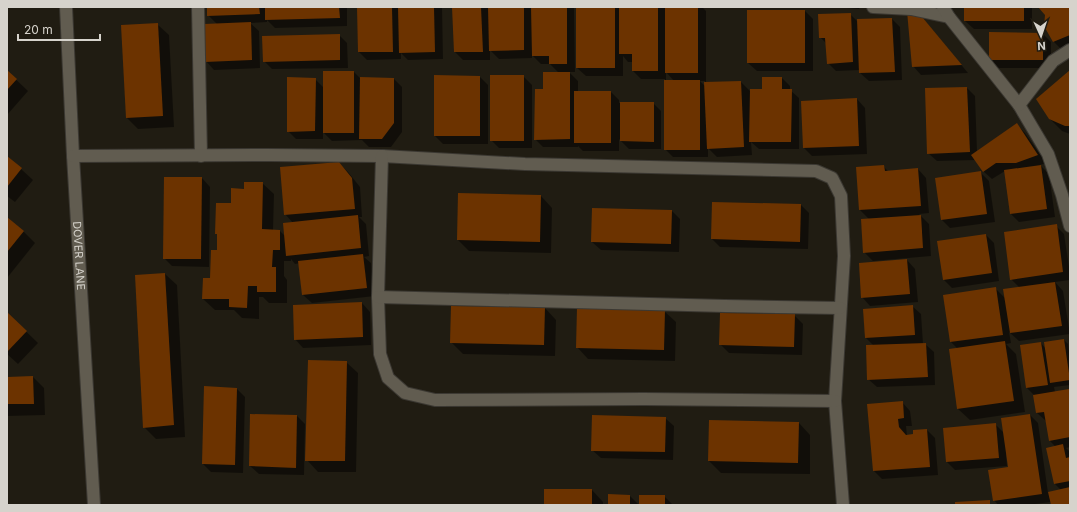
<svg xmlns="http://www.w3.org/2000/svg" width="1077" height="512" viewBox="0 0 1077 512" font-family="Inter,sans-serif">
<rect width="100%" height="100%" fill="#201c12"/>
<g fill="#0007" fill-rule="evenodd">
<path d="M208,7H347V26L275,28L267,20V22L250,23L259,31L260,68L214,70L206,61L217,24L208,15Z"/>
<path d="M358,7H442L443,59L408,60L401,53V59L367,60L359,52Z"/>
<path d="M453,7H487L489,9V7H574L575,72H569L578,81V92H611L619,100V103H653L661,111V149H629L619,139V151H583L578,146V147H543L535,139L544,90L559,73L550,64H541L532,55V58L499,59L490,50V60H463L455,52Z"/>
<path d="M577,7H619L620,8V7H702L706,11V83L741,82L751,92L763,90V78H782L790,86V90L799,98V149H759L751,142L752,155L717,157L708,148V157H673L665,149V79H641L633,71V62H628L623,56V76H586L577,68ZM666,72L674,81H666ZM700,81H705V86Z"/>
<path d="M836,7H860L859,9Z"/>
<path d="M864,7H916L918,13L926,22L968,73L921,75L913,66L908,13Z"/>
<path d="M965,7H1032V29H974L965,21Z"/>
<path d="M1040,7H1070V47L1062,50L1054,42L1045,25L1046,14Z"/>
<path d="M805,11L813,19V71H757L748,63Z"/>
<path d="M850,14L858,22L892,19L900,27L902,80L869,81L860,73V70L836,71L828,63L827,44L820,37Z"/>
<path d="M157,24L169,35L174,127L138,129L127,118Z"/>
<path d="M1043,34L1051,42V68H999L990,60Z"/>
<path d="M339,35L347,43L348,68L272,69L264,61Z"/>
<path d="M7,71L28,91L7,115Z"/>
<path d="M1070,71V134L1062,131L1050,119Z"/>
<path d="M354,72L360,78L394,79L402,87V132L391,147H369L362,140L332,141L323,132V139H296L288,131L315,79L324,88Z"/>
<path d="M435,76L480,77L488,85V144H443L435,136Z"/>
<path d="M523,76L532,85V148H499L491,140Z"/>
<path d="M967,88L975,96L977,151L1017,125L1025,133L1046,163L1040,165L1049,174L1055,217L1019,222L1011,214L1005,171L992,179L983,171L976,160L937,161L928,153Z"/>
<path d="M857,99L865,108L867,154L812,156L804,148Z"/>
<path d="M7,157L21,169L33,180L15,202L7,196Z"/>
<path d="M339,163L348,172L360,187L362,217H359L366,224L369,256L364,257L371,263L375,296L312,303L303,295L300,263L295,264L291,259V261H284V276L287,280V303H269L263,297H259V319L242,318L234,310H215L203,299L211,279L218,251V235L216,233L232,204L245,190L262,183L274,194L273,230L280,231L285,236L293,223L285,214Z"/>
<path d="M884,167L889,172L918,169L926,178L929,213L919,214L929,224L931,256L873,261L864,252L870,220L860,210Z"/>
<path d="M980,172L989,181L995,222L950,228L942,220L936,179Z"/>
<path d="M165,178H202L210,187L209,267L172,266L164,258Z"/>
<path d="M459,194L541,196L552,208L551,253L469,251L458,240Z"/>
<path d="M801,205L809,213L808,249L720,247L712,239Z"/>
<path d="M672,211L680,219L679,252L601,250L592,242Z"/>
<path d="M7,218L23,231L35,243L7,278Z"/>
<path d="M1056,226L1064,234L1070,273V280L1055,282L1063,291L1070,334L1019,341L1009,332L1011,343L1006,344L1016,354L1025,412L970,420L958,409V349L951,342L944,296L996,289L1005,298L1020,288L1011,279Z"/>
<path d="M986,235L994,243L999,281L952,288L944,280Z"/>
<path d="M907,260L915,269L918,302L870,306L862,297Z"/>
<path d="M165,274L177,285L185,437L156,439L144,427L136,276Z"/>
<path d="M362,303L370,312L371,345L303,348L295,339Z"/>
<path d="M912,306L921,314L923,344H925L934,352L935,385L877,387L868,379L874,346L866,338Z"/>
<path d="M545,308L556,320L555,356L463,354L451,342Z"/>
<path d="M664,311L676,322L675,361L588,359L577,347Z"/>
<path d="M7,313L38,343L18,364L7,354Z"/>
<path d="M794,315L803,324L802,355L729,353L720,344Z"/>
<path d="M1064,340L1068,344L1070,358V385L1054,387L1055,392L1069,390L1070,392V447L1066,448L1070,452V505H1052L1051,502L1027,505H998L994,500L1011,467L1007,454H1006L1007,466L955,470L947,462L996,425L1004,433L1030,415L1038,423L1048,493L1061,490L1055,484L1047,449L1056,447L1050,441L1047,421H1046L1037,413L1034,395L1027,388L1041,343L1046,349Z"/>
<path d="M346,362L358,373L356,472H318L307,460Z"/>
<path d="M33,377L44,388L45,415L7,416V378Z"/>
<path d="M236,388L245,397L243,473L211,472L203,464Z"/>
<path d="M902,402L910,411L912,426H906L907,436L914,435L927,430L935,438L938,475L882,479L874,471L869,405Z"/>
<path d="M297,416L305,424L304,475L259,474L250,466Z"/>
<path d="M665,418L674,426L673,460L601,458L592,450Z"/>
<path d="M799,423L810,435V474L721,473L709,461Z"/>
<path d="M592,490L603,502V505H545Z"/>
<path d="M609,496H630L639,505H609Z"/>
<path d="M664,496L673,505H640Z"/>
</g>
<g fill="#6c3300">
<path d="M207,7H259L260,14L207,16Z"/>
<path d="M265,7H339L340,18L265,20Z"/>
<path d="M357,7H392L393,52H358Z"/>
<path d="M398,7H434L435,52L399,53Z"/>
<path d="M452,7H481L483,52H454Z"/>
<path d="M488,7H524V50L489,51Z"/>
<path d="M531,7H567V64H549V56H532Z"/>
<rect x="576" y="7" width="39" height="61"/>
<path d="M619,7H658V71H632V54H619Z"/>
<rect x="665" y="7" width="33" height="66"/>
<rect x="964" y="7" width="60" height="14"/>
<path d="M1038,7H1070V35L1053,42L1044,26L1045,15Z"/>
<rect x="747" y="10" width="58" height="53"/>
<path d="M907,11L918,12L962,65L912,67Z"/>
<path d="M851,13L853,62L827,64L825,38H819L818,14Z"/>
<path d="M892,18L895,72L859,73L857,19Z"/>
<path d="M251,22L252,60L205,62L204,24Z"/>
<path d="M158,23L163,116L126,118L121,25Z"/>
<path d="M989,32L1043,33V60H989Z"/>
<path d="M340,34V60L263,62L262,36Z"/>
<path d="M7,70L17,79L7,90Z"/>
<path d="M1070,70V126H1065L1049,119L1036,99Z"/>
<rect x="323" y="71" width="31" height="62"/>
<path d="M543,72H570V139L534,140L535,89H543Z"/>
<path d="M434,75L480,76V136H434Z"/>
<rect x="490" y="75" width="34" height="66"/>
<path d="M287,77L316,78L315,131L287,132Z"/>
<path d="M360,77L394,78V123L382,139H359Z"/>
<path d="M762,77H782V89H792L791,142H749L750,89H762Z"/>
<rect x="664" y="80" width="36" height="70"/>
<path d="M741,81L744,147L707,149L704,82Z"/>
<path d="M967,87L970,152L927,154L925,88Z"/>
<rect x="574" y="91" width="37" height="52"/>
<path d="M857,98L859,146L803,148L801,101Z"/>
<path d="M620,102H654V142L620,141Z"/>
<path d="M1017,123L1038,155L1016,163H996L983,172L971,155Z"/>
<path d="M7,156L22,168L7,187Z"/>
<path d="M339,162L352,178L355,209L284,215L280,167Z"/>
<path d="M884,165L885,171L918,168L921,206L859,210L856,167Z"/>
<path d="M1041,165L1047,209L1010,214L1004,170Z"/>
<path d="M981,171L987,214L941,220L935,178Z"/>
<path d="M164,177H202L201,259H163Z"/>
<path d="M244,182H263L262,229L280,230V250H273L272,267H276V292H257V286H248L247,308L229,307V299H202L203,278H210L211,250H217V234H215L216,203H231V188L244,189Z"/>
<path d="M458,193L541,195L540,242L457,240Z"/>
<path d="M712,202L801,204L800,242L711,239Z"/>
<path d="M592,208L672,210L671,244L591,242Z"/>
<path d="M358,215L361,248L286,256L283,223Z"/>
<path d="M921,215L923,248L863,253L861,219Z"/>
<path d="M7,217L24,231L7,252Z"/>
<path d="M1057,224L1063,272L1010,280L1004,232Z"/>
<path d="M986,234L992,273L943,280L937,241Z"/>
<path d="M363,254L367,288L302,295L298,261Z"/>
<path d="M907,259L910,294L861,298L859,263Z"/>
<path d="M165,273L174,425L143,428L135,275Z"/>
<path d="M1055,282L1062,326L1010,333L1003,289Z"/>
<path d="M996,287L1003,335L950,342L943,295Z"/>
<path d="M362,302L363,337L294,340L293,305Z"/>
<path d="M913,305L915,335L865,338L863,309Z"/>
<path d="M451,306L545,307L544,345L450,343Z"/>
<path d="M577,308L665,310L664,350L576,348Z"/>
<path d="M7,312L27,331L7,352Z"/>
<path d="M720,313L795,314L794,347L719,345Z"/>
<path d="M1064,339L1070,380L1050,383L1044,342Z"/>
<path d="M1005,341L1014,401L957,409L949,349Z"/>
<path d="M1041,342L1048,385L1026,388L1020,345Z"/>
<path d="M926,343L928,377L867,380L866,345Z"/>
<path d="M308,360L347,361L345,461H305Z"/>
<path d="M33,376L34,404H7V377Z"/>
<path d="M204,386L237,388L235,465L202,464Z"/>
<path d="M1069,389L1070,395V437L1049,441L1044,412L1036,413L1033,395Z"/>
<path d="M903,401L904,418L898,419L899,427L906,435L913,434V430L927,429L930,467L873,471L867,404Z"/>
<path d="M250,414L297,415L296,468L249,466Z"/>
<path d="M1030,414L1042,494L993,501L988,470L1008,467L1001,418Z"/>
<path d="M592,415L666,417L665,452L591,451Z"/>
<path d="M709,420L799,422L798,463L708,461Z"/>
<path d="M996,423L999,458L946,462L943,428Z"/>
<path d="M1063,444L1066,458L1070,457V481L1054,484L1046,448Z"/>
<path d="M1070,487V505H1051L1048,492Z"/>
<rect x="544" y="489" width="48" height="16"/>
<path d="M608,494L630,495V505H608Z"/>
<rect x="639" y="495" width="26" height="10"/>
<path d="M990,500V505H955V502Z"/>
</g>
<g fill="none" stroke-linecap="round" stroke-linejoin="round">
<defs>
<g id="minor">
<path id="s1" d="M66,7L73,156L94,505"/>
<path d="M198,7L201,156"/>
<path d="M873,7L911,9L949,17"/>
<path d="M943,7L949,17L1019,105L1048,154L1062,195L1070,226"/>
<path d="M1019,105L1053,61L1070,50"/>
<path d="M73,156L269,155L382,156L525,164L816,171L832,178L841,196L844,256L835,401L843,505"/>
<path d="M382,156L378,297L380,354L388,378L405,393L435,400L644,399L835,401"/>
<path d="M378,297L725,306L840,308"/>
</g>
</defs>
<use href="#minor" stroke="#3b3832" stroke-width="14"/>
<use href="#minor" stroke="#615c50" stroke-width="12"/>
</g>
<g text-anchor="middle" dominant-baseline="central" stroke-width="3" stroke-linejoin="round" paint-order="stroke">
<g font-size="11" fill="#d6d3cc" stroke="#201c12">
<text stroke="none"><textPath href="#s1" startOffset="249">DOVER LANE</textPath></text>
</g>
</g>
<rect width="1077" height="512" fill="none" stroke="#d6d3cc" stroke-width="16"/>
<g transform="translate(1041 36) rotate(177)" stroke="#201c12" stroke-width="3" paint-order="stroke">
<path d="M0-3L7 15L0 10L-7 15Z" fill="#d6d3cc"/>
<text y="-6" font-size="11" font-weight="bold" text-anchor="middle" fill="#d6d3cc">N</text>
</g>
<path d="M18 34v6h82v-6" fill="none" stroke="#d6d3cc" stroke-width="2"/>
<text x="24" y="34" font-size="12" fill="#d6d3cc" stroke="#201c12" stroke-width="3" paint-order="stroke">20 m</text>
</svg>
